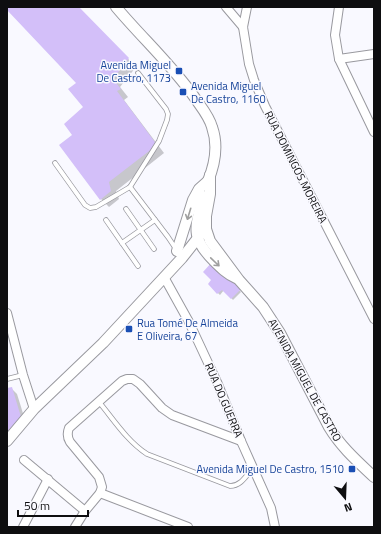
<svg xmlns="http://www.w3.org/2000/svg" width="381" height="534" viewBox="0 0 381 534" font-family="'Titillium Web',sans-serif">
<rect width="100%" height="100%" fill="#f9f9ff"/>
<g fill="#0003">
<path d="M7,7H77L136,67L120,87L128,97L124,100L164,153L116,191L119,199L109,207L101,199L73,135L85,107L77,83Z"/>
<path d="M213,263L241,292L233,300L224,290L220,295L209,284L213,280Z"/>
<path d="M11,388L17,394L26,423L10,443L7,389Z"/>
</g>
<g fill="#d3bff9">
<path d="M7,7H79L129,58L113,79L121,89L117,91L157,145L109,182L111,191L100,200L59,145L72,135L64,124L83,107L68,89L76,83L7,10Z"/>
<path d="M213,261L241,289L231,299L222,290L217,294L208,284L211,280L203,272Z"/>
<path d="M12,387L21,417L7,434V388Z"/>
</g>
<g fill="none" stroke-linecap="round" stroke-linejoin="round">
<defs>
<g id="service">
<path d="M55,163L85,205L90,208L96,207L130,187L159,141L167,120L168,114L166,109L138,73"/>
<path d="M130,187L168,237L176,249"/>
<path d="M126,209L154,249"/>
<path d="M106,220L138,266"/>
<path d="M122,243L155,220"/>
<path d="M7,379L23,375"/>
<path d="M99,402C114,420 127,441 147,454L230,486C241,486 246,476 253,468"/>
</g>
<g id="minor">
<path d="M226,7L243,27"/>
<path d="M247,7L243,27L249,64L254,80L265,106L374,319"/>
<path d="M339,7L335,35L339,59L374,132"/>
<path d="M339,59L374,54"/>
<path d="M164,277L189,322L217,382L241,441L271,508L275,527"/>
<path d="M7,313L23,375L34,409"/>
<path d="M24,460L85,511"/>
<path d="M100,493L188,527"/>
<path d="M23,527L48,479"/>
<path d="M75,527L85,511L100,493L102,487L99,477L70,442C67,437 67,433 69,428L122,381L127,379H133L140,384L162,408L172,415L241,441"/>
</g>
<g id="tertiary">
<path d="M116,7C142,38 172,65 195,98C201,107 209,116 212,127C218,144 215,164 208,181"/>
<path d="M210,175V194L206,216V229L210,241L239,280L263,307L280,333L329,427C341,447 357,461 374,477"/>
<path d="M203,196C196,227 189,236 214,261C221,268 227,274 236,278"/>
<path d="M177,251L193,200L199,189L208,181"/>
<path d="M7,441L34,409L103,343L182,258L201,234"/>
</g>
</defs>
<use href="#service" stroke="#99999f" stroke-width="5.5"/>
<use href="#minor" stroke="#99999f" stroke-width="10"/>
<use href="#tertiary" stroke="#99999f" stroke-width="12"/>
<use href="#service" stroke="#fff" stroke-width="4"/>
<use href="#minor" stroke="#fff" stroke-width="8"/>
<use href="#tertiary" stroke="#fff" stroke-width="10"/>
</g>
<defs><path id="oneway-shaft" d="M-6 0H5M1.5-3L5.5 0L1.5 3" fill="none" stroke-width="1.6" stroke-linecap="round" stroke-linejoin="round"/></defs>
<g stroke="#9f9f9f">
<use href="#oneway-shaft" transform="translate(189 214) rotate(107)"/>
<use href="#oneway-shaft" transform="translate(215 262) rotate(44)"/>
</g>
<g fill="#1a4fb4" stroke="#f9f9ff" stroke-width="1.5">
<rect x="175" y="67" width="8" height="8" rx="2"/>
<rect x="179" y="88" width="8" height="8" rx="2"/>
<rect x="125" y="325" width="8" height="8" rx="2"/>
<rect x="348" y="465" width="8" height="8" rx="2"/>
</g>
<g text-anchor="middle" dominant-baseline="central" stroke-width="3" stroke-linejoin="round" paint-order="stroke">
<g font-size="11" fill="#164399" stroke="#f9f9ff" text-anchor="end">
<text x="171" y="65">Avenida Miguel<tspan x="171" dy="13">De Castro, 1173</tspan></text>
<text x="191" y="86" text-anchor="start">Avenida Miguel<tspan x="191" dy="13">De Castro, 1160</tspan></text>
<text x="137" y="323" text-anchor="start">Rua Tomé De Almeida<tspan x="137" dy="13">E Oliveira, 67</tspan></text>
<text x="344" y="469">Avenida Miguel De Castro, 1510</text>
</g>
<g font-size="11" fill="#0e0e10" stroke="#f9f9ff">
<text transform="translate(296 167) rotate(63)">RUA DOMINGOS MOREIRA</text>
<text transform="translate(305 380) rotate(61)">AVENIDA MIGUEL DE CASTRO</text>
<text transform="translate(224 400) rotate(67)">RUA DO GUERRA</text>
</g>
</g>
<rect width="381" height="534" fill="none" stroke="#0e0e10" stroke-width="16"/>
<g transform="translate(345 498) rotate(161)" stroke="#f9f9ff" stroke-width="3" paint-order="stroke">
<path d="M0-3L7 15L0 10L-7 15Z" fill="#0e0e10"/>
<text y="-6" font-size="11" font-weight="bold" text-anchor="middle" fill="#0e0e10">N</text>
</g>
<path d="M18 510v6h70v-6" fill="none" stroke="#0e0e10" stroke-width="2"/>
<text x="24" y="510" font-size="12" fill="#0e0e10" stroke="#f9f9ff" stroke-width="3" paint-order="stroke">50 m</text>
</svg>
